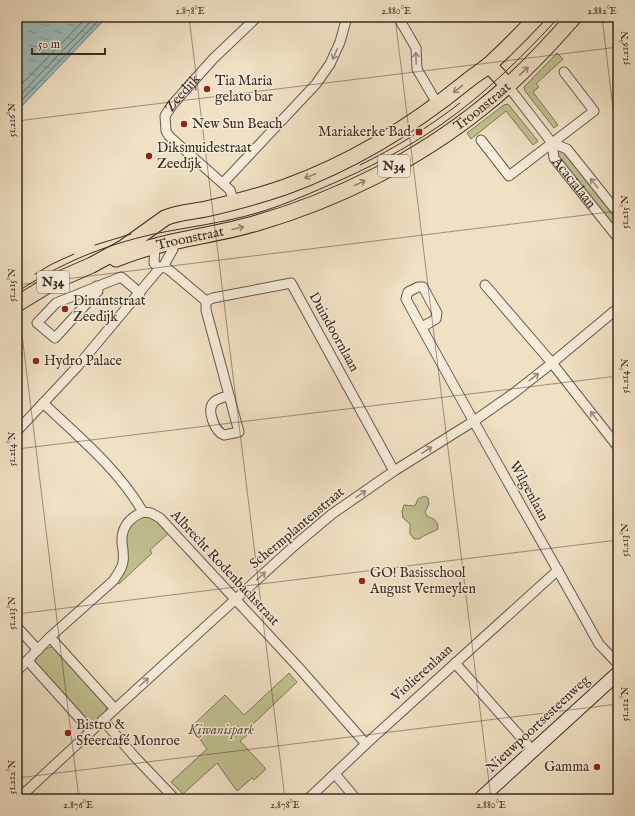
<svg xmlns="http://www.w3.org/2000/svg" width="635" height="816" viewBox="0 0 635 816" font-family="'IM FELL English',serif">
<defs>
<pattern id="water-ripples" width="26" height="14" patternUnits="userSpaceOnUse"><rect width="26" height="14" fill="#9bbcba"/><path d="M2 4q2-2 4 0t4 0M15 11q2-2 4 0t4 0" fill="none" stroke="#809997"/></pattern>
</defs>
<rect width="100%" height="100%" fill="#f0e1c4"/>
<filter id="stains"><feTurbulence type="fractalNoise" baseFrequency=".005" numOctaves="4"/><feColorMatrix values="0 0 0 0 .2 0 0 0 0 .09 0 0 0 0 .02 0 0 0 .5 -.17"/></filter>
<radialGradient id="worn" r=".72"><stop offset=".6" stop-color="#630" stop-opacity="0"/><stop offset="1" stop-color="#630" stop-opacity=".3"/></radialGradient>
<g fill="#c0c190" stroke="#7e765a">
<path d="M557,53L563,59L536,84L539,87L533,92L558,125L554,128L525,91L524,87Z"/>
<path d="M508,104L538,141L533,145L506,111L471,139L467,133L504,105Z"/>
<path d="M555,147L565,152L618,220V233L556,153Z"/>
<path d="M424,496L428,498L429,504L425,512L427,516C434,519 438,520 438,529C432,533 425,534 419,539H414L410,534V524L403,518L402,511L404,505L415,506L418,499Z"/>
<path d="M147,516L152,517L170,532L150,550L152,553L119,584L116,580L126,531L135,519Z"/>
<path d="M51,647L54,648L107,707L105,714L95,723H88L35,663C36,655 43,649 51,647Z"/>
<path d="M289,673L297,682L253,724L246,736L240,741L266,769L254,780L252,778L237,791L217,763L183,794L171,782L207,749L191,727L225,695L244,715Z"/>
</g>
<path fill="url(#water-ripples)" stroke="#75827e" d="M17,17H107L17,111Z"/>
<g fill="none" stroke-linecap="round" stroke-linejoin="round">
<g stroke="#6c736f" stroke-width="1">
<path d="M17,89L87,17"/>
<path d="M17,98L95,17"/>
<path d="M17,105L102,17"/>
</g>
<defs>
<g id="minor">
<path d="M398,17L416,48L417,69L438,105"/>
<path id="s1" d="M508,86L552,143L554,158L618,238"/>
<path d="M481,140L509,176L594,111L564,72"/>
<path d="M552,143L567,149L618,213"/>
<path d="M223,183L316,84L330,64L340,42L347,17"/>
<path id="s2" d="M234,202L230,190L169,136L166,131L165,116L172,105L213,59L257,17"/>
<path d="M155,246L154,263L159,269"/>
<path d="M163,267L168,269L206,301V310L239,432L224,435C215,432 206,410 214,402C218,398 225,397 229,396"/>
<path d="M485,285L552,363L618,447"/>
<path d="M97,286L98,291L55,338L37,323L56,303L121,277L140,293"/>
<path d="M206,301L213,298L291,283L394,471"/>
<path d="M422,327L436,319L437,313L423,287H418L408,292L406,299C469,415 535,529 599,644L618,664"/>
<path d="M43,403C79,437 118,469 143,512L151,513L160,518L300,669L366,744"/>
<path d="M17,431L77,367L159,269L163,267L173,249V242"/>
<path d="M17,627L38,650"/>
<path d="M50,637L115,709"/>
<path d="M28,661L91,731"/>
<path d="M455,663L533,751"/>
<path d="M17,671L50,637L113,581C117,575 122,569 123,562C124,556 123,549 122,543C121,527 129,518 143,512"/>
<path d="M103,720L134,756L175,799"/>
<path d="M335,774L356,799"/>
<path d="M18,799L115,709L294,546L332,514L394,471L474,421L514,393L552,363L618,308"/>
<path d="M308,799L366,744L558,570"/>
</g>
<path id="secondary" d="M480,799L618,673"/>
<g id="primary">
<path d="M489,65L508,86"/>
<path id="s3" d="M116,259C129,254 143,249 156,246C190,237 224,233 257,223C337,200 419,159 484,106C517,80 546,49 574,17"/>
<path d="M17,304L53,282L92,265L123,248L165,218C178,212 192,212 206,209C232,203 259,196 285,187C351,163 412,126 466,82C473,76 482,71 490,64C506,49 522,33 537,17"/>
</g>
</defs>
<use href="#minor" stroke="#69584c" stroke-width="11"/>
<use href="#secondary" stroke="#3c2a24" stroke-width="15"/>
<use href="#primary" stroke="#3c2a24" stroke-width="17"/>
<use href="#minor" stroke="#f5ecd9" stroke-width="9"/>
<use href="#secondary" stroke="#f5ecd9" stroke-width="13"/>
<use href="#primary" stroke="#f0e1c4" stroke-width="15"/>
<g stroke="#3c2a24" stroke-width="1">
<path d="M360,165C395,148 429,127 460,103"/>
<path d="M95,245L131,234"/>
<path d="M35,274L52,264L74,254"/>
<path d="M17,292C59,264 104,245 154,234C188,227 223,223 257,213C281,206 304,196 327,186C367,169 406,149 442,124C485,94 523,56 559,17"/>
</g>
</g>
<defs><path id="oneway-shaft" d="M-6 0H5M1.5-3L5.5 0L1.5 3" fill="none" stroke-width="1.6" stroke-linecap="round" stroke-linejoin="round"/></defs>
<g stroke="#988b7e">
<use href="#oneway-shaft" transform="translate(335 54) rotate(114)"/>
<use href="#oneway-shaft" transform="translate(416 58) rotate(-92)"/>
<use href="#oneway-shaft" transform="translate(594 183) rotate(-128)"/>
<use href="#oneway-shaft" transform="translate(534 377) rotate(-38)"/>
<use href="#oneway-shaft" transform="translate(594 416) rotate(-128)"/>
<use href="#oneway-shaft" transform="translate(427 450) rotate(-33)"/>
<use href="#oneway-shaft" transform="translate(361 494) rotate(-35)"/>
<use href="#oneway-shaft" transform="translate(261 576) rotate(-42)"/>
<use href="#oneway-shaft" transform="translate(144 682) rotate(-42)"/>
</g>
<g stroke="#968674">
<use href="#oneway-shaft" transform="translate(524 71) rotate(-44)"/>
<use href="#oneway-shaft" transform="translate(458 89) rotate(141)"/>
<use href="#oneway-shaft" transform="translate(310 176) rotate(158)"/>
<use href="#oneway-shaft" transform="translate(360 183) rotate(-25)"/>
<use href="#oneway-shaft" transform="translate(238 228) rotate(-14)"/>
</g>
<path fill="none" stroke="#3c2a24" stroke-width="1" stroke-opacity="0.45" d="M189,17L285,799M395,17L491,799M602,17L618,150M17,121L618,47M17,285L618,211M17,294L79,799M17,449L618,376M17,614L618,540M17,778L618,704"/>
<g fill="#8f2418" stroke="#f5ecd9" stroke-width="1.5">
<circle cx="207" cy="89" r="4"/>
<circle cx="184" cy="124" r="4"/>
<rect x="415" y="128" width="8" height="8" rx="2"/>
<circle cx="149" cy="156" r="4"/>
<circle cx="65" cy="309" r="4"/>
<circle cx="36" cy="361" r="4"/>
<circle cx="362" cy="581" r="4"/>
<circle cx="68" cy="733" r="4"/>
<circle cx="597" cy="767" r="4"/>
</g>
<g text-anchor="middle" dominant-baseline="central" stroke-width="3" stroke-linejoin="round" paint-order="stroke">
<g fill="#f5ecd9" stroke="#74645a" stroke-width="1">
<rect x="378" y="155" width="32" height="22" rx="3"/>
<rect x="37" y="271" width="32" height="22" rx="3"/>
</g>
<g font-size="13" font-weight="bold" fill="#3c2a24">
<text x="394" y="166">N34</text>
<text x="53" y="282">N34</text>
</g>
<g font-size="14" fill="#3c2a24" stroke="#f5ecd9" text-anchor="start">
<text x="215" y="81">Tia Maria<tspan x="215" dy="16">gelato bar</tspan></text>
<text x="192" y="124">New Sun Beach</text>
<text x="411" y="132" text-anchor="end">Mariakerke Bad</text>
<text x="157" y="148">Diksmuidestraat<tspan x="157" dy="16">Zeedijk</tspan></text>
<text x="73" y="301">Dinantstraat<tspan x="73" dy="16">Zeedijk</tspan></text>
<text x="44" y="361">Hydro Palace</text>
<text x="370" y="573">GO! Basisschool<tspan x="370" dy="16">August Vermeylen</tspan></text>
<text x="76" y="725">Bistro &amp;<tspan x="76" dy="16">Sfeercafé Monroe</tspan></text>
<text x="589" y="767" text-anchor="end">Gamma</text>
</g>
<g font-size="14" fill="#3c2a24" stroke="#f5ecd9">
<text stroke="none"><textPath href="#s2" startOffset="144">Zeedijk</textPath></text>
<text stroke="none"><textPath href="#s3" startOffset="401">Troonstraat</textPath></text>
<text stroke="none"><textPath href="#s1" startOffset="119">Acacialaan</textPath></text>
<text stroke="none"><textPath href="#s3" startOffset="77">Troonstraat</textPath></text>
<text transform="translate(334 332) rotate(61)">Duindoornlaan</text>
<text transform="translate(529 491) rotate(61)">Wilgenlaan</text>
<text transform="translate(297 528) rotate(-40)">Schermplantenstraat</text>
<text transform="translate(225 568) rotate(47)">Albrecht Rodenbachstraat</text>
<text transform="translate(422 673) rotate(-42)">Violierenlaan</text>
<text transform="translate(538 724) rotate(-43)">Nieuwpoortsesteenweg</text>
</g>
<g font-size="14" font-style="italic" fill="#5d503f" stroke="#f5ecd9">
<text x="221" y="730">Kiwanispark</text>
</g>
</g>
<rect width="635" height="816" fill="none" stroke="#f0e1c4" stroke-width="44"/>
<path d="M32 48v6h73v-6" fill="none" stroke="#3c2a24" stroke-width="2"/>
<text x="38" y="48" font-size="12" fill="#3c2a24" stroke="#f5ecd9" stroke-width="3" paint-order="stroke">50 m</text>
<rect x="22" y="22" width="591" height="772" fill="none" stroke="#3c2a24" stroke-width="1.5"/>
<g font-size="10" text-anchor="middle" fill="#3c2a24">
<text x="190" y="14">2.878°E</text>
<text x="396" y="14">2.880°E</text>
<text x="602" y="14">2.882°E</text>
<text transform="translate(624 48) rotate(-90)" y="4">51.216°N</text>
<text transform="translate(11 120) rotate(-90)" y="4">51.216°N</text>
<text transform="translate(624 212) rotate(-90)" y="4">51.215°N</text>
<text transform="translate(11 285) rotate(-90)" y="4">51.215°N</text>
<text transform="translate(624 376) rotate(-90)" y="4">51.214°N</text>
<text transform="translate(11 449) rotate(-90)" y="4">51.214°N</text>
<text transform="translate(624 540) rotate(-90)" y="4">51.213°N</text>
<text transform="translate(11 613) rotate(-90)" y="4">51.213°N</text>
<text transform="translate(624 704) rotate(-90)" y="4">51.212°N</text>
<text transform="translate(11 777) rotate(-90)" y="4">51.212°N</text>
<text x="78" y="808">2.876°E</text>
<text x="285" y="808">2.878°E</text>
<text x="491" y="808">2.880°E</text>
</g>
<rect width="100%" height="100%" filter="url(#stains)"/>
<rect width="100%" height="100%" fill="url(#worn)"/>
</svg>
